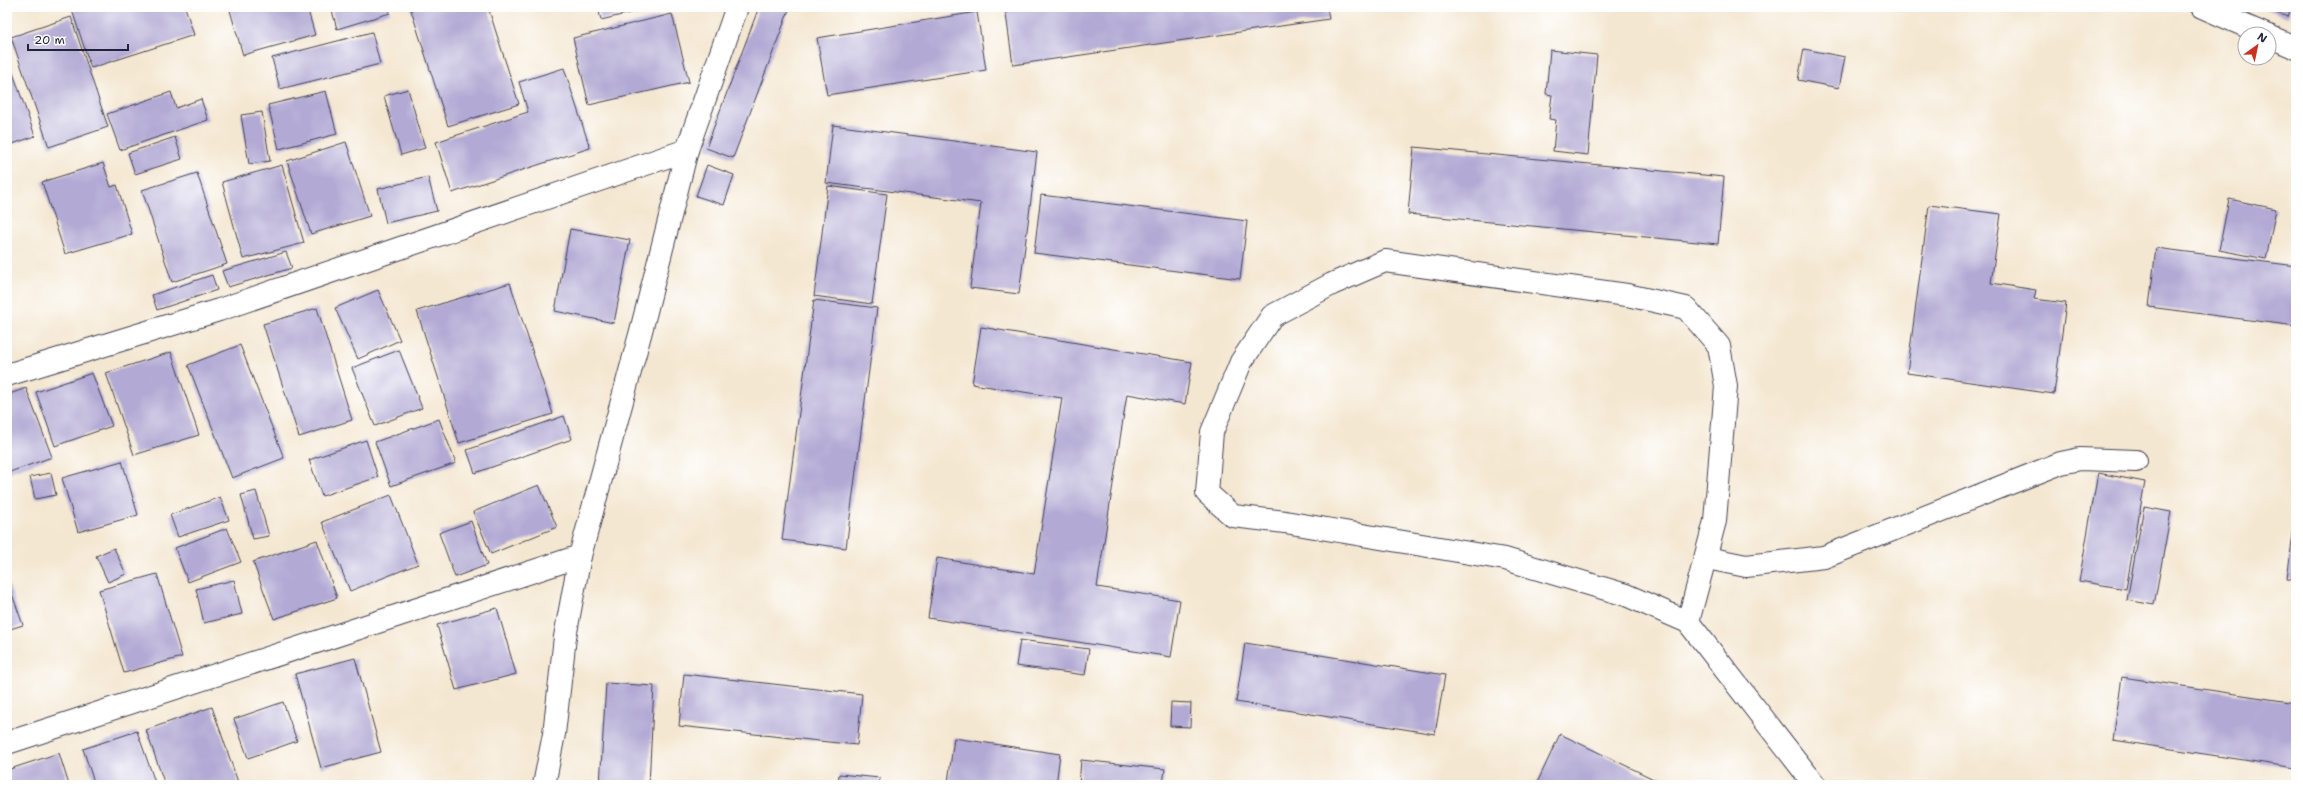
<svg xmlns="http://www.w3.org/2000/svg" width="2303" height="792" viewBox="0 0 2303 792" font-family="'Shantell Sans',sans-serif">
<rect width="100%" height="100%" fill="#fff"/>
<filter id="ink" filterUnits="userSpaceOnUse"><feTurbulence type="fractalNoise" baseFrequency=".025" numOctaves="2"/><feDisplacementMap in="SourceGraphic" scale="8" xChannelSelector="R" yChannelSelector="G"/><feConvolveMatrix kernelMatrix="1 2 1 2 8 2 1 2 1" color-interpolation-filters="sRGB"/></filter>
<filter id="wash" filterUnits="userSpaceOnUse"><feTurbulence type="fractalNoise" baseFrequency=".012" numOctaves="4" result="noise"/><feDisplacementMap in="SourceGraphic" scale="16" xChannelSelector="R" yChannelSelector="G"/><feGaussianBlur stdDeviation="0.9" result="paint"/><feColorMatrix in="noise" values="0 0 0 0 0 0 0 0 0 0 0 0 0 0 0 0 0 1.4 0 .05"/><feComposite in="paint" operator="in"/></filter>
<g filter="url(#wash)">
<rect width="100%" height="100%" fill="#f4e7d1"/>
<g id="blocks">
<g fill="#b2aad4">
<path d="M71,7H185L194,35L91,68Z"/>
<path d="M229,7H307L315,35L243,55Z"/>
<path d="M331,7H389L390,13L337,29Z"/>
<path d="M410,7H488L519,104L448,126Z"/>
<path d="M598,7H651V8L601,20Z"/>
<path d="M759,7H790L733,158L706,148Z"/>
<path d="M1005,7H1327L1329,19L1013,65Z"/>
<path d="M2259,7H2291L2288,17Z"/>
<path d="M977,12L986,70L827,95L817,38Z"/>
<path d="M672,14L689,82L589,105L573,38Z"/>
<path d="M71,17L108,127L49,147L11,37Z"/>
<path d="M372,32L380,64L280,89L272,58Z"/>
<path d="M1804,49L1845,57L1839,88L1798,80Z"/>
<path d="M1550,50L1597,55L1588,155L1553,151L1556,120L1549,119L1552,95L1546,94Z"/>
<path d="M7,56L35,136L7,146Z"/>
<path d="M564,68L590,148L452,193L436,142L528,112L519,82Z"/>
<path d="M408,89L425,148L401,155L384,96Z"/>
<path d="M326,91L337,134L279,149L268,105Z"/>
<path d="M171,92L176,108L201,99L208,120L120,150L107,114Z"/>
<path d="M262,112L270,161L249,164L241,115Z"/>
<path d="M833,125L1037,152L1019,294L970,288L981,203L826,183Z"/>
<path d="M175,137L182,159L135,174L128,153Z"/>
<path d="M346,142L370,216L311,234L287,161Z"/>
<path d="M1414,147L1724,177L1718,244L1408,214Z"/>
<path d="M103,163L111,187L117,185L132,234L65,254L42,182Z"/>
<path d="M282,165L304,243L243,259L222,182Z"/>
<path d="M707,165L734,175L724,205L696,196Z"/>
<path d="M197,173L227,264L172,282L142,190Z"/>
<path d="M428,177L437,211L386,223L378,189Z"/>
<path d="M828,186L887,194L872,304L814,296Z"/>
<path d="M1041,195L1247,221L1240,279L1034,253Z"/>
<path d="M2229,199L2276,209L2266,259L2219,250Z"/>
<path d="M1929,205L2001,214L1991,283L2036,290L2034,299L2066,303L2054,394L1907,373Z"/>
<path d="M570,229L630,240L614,323L555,311Z"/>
<path d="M2156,248L2296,266V326L2149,307Z"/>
<path d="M286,252L292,268L228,287L222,271Z"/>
<path d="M212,275L217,290L157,310L152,295Z"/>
<path d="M510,283L553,414L459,443L417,311Z"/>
<path d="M378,290L400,340L358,359L335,308Z"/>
<path d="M814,300L877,308L846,548L782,540Z"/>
<path d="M317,308L352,420L299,437L263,324Z"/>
<path d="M981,327L1192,362L1185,404L1127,394L1097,587L1180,600L1171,657L928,618L937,558L1034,574L1062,398L972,384Z"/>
<path d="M240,345L284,458L232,478L188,365Z"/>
<path d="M399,350L422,408L375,426L352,368Z"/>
<path d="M171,352L199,435L134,455L106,373Z"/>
<path d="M92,373L112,426L55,446L36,392Z"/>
<path d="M26,388L52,457L7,473V395Z"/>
<path d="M564,416L572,439L475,473L467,450Z"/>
<path d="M439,419L456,463L391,486L375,442Z"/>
<path d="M366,440L378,477L322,496L309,460Z"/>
<path d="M122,461L138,515L78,532L62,478Z"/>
<path d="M51,473L56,495L35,499L30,477Z"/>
<path d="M2098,473L2145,482L2126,589L2079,581Z"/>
<path d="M539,485L557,527L491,554L473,512Z"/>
<path d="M256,491L269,536L253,539L241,495Z"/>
<path d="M391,495L418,564L350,591L322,522Z"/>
<path d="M220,497L229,520L178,537L170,515Z"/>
<path d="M2144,507L2171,512L2154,605L2127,600Z"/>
<path d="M2295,519H2296V580L2287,579Z"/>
<path d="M471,521L487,565L455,577L439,533Z"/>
<path d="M227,528L241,562L188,582L175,548Z"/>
<path d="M317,540L337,598L274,619L253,562Z"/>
<path d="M114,548L126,574L108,582L96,556Z"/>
<path d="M157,574L182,657L124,673L99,590Z"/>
<path d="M7,580L23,625L7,630Z"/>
<path d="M234,580L242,614L204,623L196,589Z"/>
<path d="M497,608L516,674L456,690L437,625Z"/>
<path d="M1020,640L1089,649L1085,675L1016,666Z"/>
<path d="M1245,643L1445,675L1435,734L1236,702Z"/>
<path d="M355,658L381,752L321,768L295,674Z"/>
<path d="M684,674L862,694L857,745L679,726Z"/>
<path d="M2122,677L2296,703V768L2113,740Z"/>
<path d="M606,683L654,686L649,785H600Z"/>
<path d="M283,702L297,741L248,758L234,719Z"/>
<path d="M1171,702L1191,703L1190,727L1170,726Z"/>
<path d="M212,707L239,785H165L146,730Z"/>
<path d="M137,731L156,785H95L83,749Z"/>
<path d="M1560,734L1666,785H1536Z"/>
<path d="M954,738L1060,754L1056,785H966L948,782Z"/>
<path d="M59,753L69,785H7V770Z"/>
<path d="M1081,760L1165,769L1163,785H1079Z"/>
<path d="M839,774L880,778L879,785H838Z"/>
</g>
</g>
</g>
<g filter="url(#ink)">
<use href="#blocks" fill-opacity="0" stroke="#424052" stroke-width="1"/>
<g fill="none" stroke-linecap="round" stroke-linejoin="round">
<defs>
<g id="minor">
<path d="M2202,7L2264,34"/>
<path d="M2269,36L2296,48"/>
<path d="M7,375L219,310L687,150"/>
<path d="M1707,558L1746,566L1824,557L2061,463L2080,459L2136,461"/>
<path d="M1688,622L1715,521L1726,386L1719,346L1686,308L1627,295L1385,261L1332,284L1272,316L1241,362L1212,432L1207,493L1233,516L1285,522L1505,559L1626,595L1688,622L1815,785"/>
<path d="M7,743L580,556"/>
<path d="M544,785L554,734L565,637L580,556L641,331L687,150L737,7"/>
</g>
</defs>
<use href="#minor" stroke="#424052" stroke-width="24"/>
<use href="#minor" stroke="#fff" stroke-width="22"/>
</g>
</g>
<rect width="2303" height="792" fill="none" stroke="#fff" stroke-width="24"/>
<g transform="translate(2257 46) rotate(33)"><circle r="19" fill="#ffffff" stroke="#a7a7b1"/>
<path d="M0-3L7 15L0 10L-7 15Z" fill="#c8321e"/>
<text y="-6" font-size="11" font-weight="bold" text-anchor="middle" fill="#22223b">N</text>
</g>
<path d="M28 44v6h100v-6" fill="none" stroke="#22223b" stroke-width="2"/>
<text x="34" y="44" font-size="12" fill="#22223b" stroke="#ffffff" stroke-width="3" paint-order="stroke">20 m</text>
</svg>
